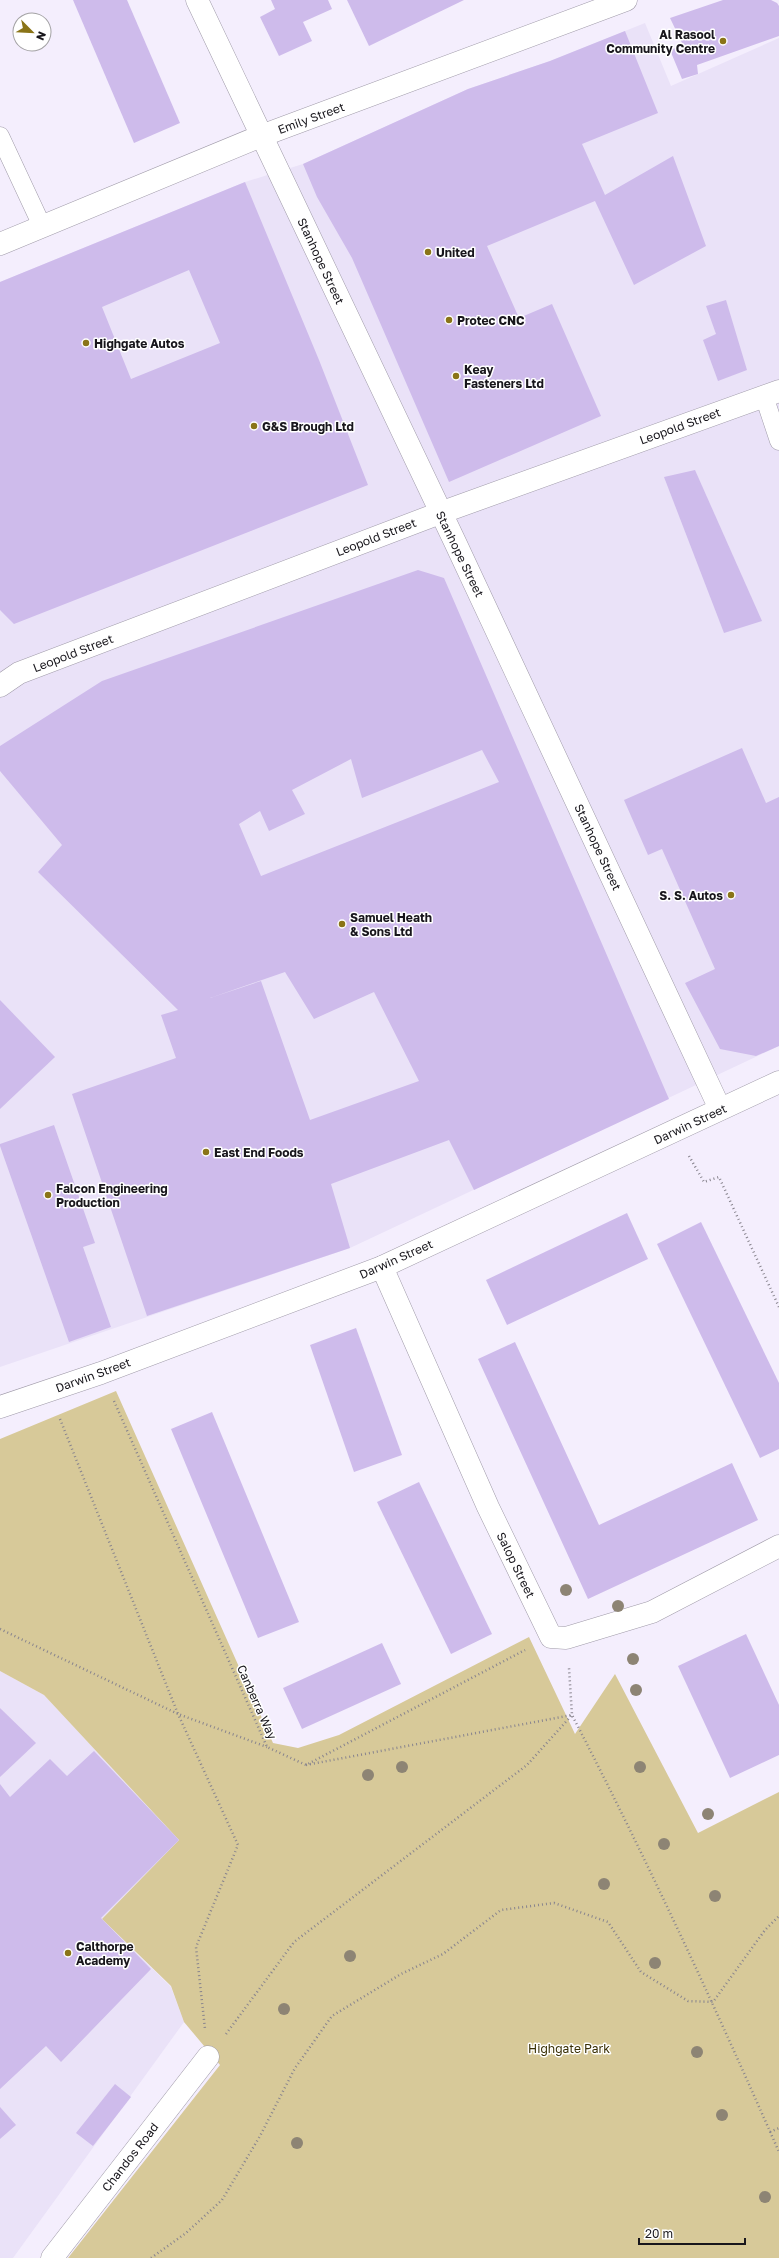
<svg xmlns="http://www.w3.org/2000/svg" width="779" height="2258" viewBox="0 0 779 2258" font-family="'Golos Text',sans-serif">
<rect width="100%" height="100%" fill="#f4eefd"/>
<g fill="#eae2f8">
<path d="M645,23L671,86L779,38V1046L350,1248L0,1367V282L245,182L303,164L468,89L550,61Z"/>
<path d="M0,1671L44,1695L179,1840L102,1919L171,1987L184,2022L13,2258H0Z"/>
</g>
<path fill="#d7c999" d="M116,1391L273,1743L298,1748L339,1735L529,1637L575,1734L615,1674L698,1833L779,1792V2258H68L220,2065L184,2022L171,1986L102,1919L179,1840L44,1695L0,1671V1439Z"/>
<g fill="#cebbeb" fill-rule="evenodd">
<path d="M73,0H127L180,123L134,143Z"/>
<path d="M271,0H328L332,9L303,22L312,41L279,56L260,17L275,9Z"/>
<path d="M347,0H464L369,46Z"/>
<path d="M723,0H771L777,3L779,6V36L697,65L698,74L682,79L670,50L683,45L670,18Z"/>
<path d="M625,31L658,113L582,144L605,195L673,156L706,246L634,285L595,201L487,246L519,318L552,304L601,416L449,482L352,258L317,197L303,164L468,89L550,61Z"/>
<path d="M245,182L319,360L368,485L14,624L0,610V282ZM189,270L220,343L131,379L102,307Z"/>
<path d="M726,300L747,370L718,381L703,340L716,334L706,306Z"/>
<path d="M695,470L762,621L724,633L664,477Z"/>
<path d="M418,570L444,578L669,1099L474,1190L449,1140L331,1184L350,1248L147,1316L72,1094L176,1058L161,1015L178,1010L38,872L62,845L0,771V746L102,681ZM482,750L499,782L261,876L239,824L260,811L269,831L305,814L292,790L351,759L362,798ZM285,972L314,1019L374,992L419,1081L310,1120L261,981L210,998Z"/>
<path d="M742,748L766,803L779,797V1046L756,1056L720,1049L685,983L715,969L662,849L648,855L624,800Z"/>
<path d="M0,1000L55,1057L0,1109Z"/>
<path d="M54,1125L95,1243L83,1247L111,1327L69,1342L0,1146V1144Z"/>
<path d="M627,1213L648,1259L507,1325L486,1280Z"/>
<path d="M701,1222L779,1383V1449L760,1458L657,1244Z"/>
<path d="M356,1328L402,1455L354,1472L310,1345Z"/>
<path d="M515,1342L599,1525L732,1463L758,1520L588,1599L478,1359Z"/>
<path d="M212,1412L299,1622L258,1638L171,1429Z"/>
<path d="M419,1482L492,1634L451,1654L377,1502Z"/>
<path d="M746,1634L779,1705V1755L730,1778L678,1666Z"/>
<path d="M382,1643L401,1684L302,1729L283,1688Z"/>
<path d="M0,1708L36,1743L0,1777Z"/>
<path d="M94,1751L179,1840L101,1918L151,1969L61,2062L46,2046L0,2089V1784L10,1797L50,1759L67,1776Z"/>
<path d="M115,2084L131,2097L93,2146L76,2133Z"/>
<path d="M0,2107L16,2125L0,2139Z"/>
</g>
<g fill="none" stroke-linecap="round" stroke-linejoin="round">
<defs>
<g id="service">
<path d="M0,136L42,226"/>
<path d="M764,396L779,441"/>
</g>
<g id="minor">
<path d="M197,0L455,542L720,1109"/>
<path d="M0,244L261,136L626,0"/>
<path d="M0,686L19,673L440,513L779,391"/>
<path d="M382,1267L488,1507L551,1637L566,1638L652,1612L779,1546"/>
<path d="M0,1407L101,1373L382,1267L779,1082"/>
<path d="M52,2258L208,2057"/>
</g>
</defs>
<use href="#service" stroke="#a09ba9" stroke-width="19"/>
<use href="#minor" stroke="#a09ba9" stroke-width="23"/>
<g stroke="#88848e" stroke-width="2.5" stroke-dasharray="1 3" stroke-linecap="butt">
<path d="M689,1156L704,1182L719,1177L779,1307"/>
<path d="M114,1401L267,1747L306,1765L525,1650"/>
<path d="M60,1419L178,1714L267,1747"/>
<path d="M0,1629L178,1714L238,1845L196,1947L205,2029"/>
<path d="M306,1765L572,1715C646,1858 714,2004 779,2152"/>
<path d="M226,2034L294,1942L527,1765L572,1715L569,1668"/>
<path d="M770,2132L779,2128"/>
<path d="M151,2258L186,2233L222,2200L260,2136L295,2068L332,2016L401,1974L443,1954L501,1910L554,1903L608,1922L641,1972L688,2001L713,2002L765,1930L779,1916"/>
</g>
<use href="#service" stroke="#fff" stroke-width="18"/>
<use href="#minor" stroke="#fff" stroke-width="22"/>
</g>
<g fill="#8d8474">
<circle cx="566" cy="1590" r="6"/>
<circle cx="618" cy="1606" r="6"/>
<circle cx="633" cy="1659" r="6"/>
<circle cx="636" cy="1690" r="6"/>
<circle cx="402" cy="1767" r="6"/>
<circle cx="640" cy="1767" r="6"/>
<circle cx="368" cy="1775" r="6"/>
<circle cx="708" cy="1814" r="6"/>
<circle cx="664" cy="1844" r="6"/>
<circle cx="604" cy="1884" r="6"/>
<circle cx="715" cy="1896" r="6"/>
<circle cx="350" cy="1956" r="6"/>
<circle cx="655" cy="1963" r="6"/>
<circle cx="284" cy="2009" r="6"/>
<circle cx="697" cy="2052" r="6"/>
<circle cx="722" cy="2115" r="6"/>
<circle cx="297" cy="2143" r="6"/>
<circle cx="765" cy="2197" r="6"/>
</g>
<g fill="#8a7417" stroke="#fff" stroke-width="1.5">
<circle cx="723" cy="41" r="4"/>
<circle cx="428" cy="252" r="4"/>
<circle cx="449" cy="320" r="4"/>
<circle cx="86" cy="343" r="4"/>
<circle cx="456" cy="376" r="4"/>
<circle cx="254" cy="426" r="4"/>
<circle cx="731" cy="895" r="4"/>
<circle cx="342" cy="924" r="4"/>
<circle cx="206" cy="1152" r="4"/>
<circle cx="48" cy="1195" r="4"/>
<circle cx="68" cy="1953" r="4"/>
</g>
<g text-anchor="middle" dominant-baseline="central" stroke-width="3" stroke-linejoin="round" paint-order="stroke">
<g font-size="12" font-weight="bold" fill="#18161c" stroke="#fff" text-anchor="start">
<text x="715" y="34" text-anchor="end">Al Rasool<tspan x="715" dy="14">Community Centre</tspan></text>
<text x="436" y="252">United</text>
<text x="457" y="320">Protec CNC</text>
<text x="94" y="343">Highgate Autos</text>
<text x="464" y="369">Keay<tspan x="464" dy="14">Fasteners Ltd</tspan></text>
<text x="262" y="426">G&amp;S Brough Ltd</text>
<text x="723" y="895" text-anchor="end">S. S. Autos</text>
<text x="350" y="917">Samuel Heath<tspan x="350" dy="14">&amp; Sons Ltd</tspan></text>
<text x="214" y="1152">East End Foods</text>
<text x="56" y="1188">Falcon Engineering<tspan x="56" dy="14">Production</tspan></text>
<text x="76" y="1946">Calthorpe<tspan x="76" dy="14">Academy</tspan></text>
</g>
<g font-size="12" fill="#18161c" stroke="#fff">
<text transform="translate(311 118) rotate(-20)">Emily Street</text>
<text transform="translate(321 261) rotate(65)">Stanhope Street</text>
<text transform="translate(680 426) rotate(-20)">Leopold Street</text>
<text transform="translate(376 537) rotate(-21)">Leopold Street</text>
<text transform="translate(460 554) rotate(64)">Stanhope Street</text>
<text transform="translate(73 653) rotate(-21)">Leopold Street</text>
<text transform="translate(598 847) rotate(65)">Stanhope Street</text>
<text transform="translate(690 1124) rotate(-25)">Darwin Street</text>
<text transform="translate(396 1259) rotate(-24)">Darwin Street</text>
<text transform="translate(93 1375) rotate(-20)">Darwin Street</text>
<text transform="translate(516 1565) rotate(64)">Salop Street</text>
<text transform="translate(257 1702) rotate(66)">Canberra Way</text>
<text transform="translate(130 2157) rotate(-52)">Chandos Road</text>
</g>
<g font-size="12" fill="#382e03" stroke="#fff">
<text x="569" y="2048">Highgate Park</text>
</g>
</g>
<g transform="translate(32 32) rotate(114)"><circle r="19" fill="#ffffff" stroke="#a3a2a4"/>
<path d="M0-3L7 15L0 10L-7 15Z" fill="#8a7417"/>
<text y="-6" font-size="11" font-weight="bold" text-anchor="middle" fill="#18161c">N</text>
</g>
<path d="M639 2238v6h106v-6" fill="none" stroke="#18161c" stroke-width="2"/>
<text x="645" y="2238" font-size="12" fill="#18161c" stroke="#ffffff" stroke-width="3" paint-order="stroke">20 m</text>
</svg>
